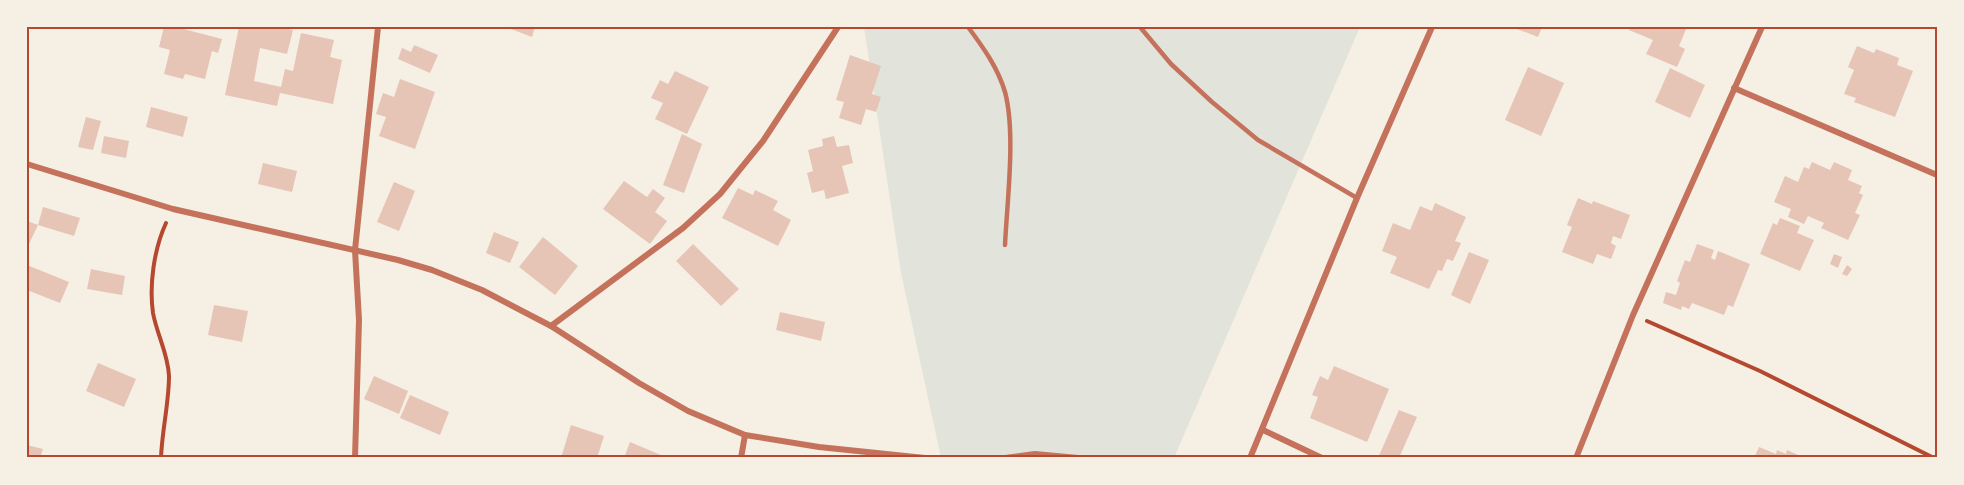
<svg xmlns="http://www.w3.org/2000/svg" width="1964" height="485" viewBox="0 0 1964 485" font-family="'Source Serif 4',serif">
<rect width="100%" height="100%" fill="#f6efe4"/>
<path fill="#e2e4dc" d="M864,27H1360L1174,458H941L901,273Z"/>
<g fill="#e6c5b7">
<path d="M164,27H176L222,39L218,53L212,51L205,79L185,74L183,79L164,74L170,50L159,47Z"/>
<path d="M239,27H277L293,30L287,54L260,48L254,81L281,87L285,69L293,71L301,33L334,40L330,57L342,60L333,104L280,93L277,106L225,95Z"/>
<path d="M506,27H535L532,37Z"/>
<path d="M1512,27H1542L1538,37Z"/>
<path d="M1630,27H1687L1679,46L1685,49L1677,67L1646,54L1653,40L1629,30Z"/>
<path d="M414,45L438,55L430,73L398,59L402,48L411,52Z"/>
<path d="M1857,46L1874,53L1876,49L1899,58L1897,65L1913,71L1895,117L1854,102L1856,98L1844,94L1854,70L1848,67Z"/>
<path d="M850,55L881,66L872,94L881,97L876,112L866,109L861,125L839,118L844,102L836,100Z"/>
<path d="M1528,67L1564,83L1541,136L1505,120Z"/>
<path d="M1670,68L1705,85L1690,118L1655,102Z"/>
<path d="M675,71L709,87L687,134L655,119L663,103L651,98L660,80L668,84Z"/>
<path d="M400,79L435,92L415,149L379,136L386,117L376,114L383,93L394,97Z"/>
<path d="M151,107L188,117L183,137L146,127Z"/>
<path d="M86,117L101,121L93,150L78,147Z"/>
<path d="M682,134L702,144L684,193L663,185Z"/>
<path d="M104,136L129,141L126,158L101,153Z"/>
<path d="M834,136L837,147L849,145L853,163L842,166L849,193L826,199L824,190L812,193L807,173L813,171L808,150L823,146L822,139Z"/>
<path d="M1812,162L1830,170L1834,162L1852,170L1848,180L1862,186L1859,193L1863,195L1855,213L1860,215L1848,240L1821,228L1824,223L1808,216L1804,224L1788,217L1791,209L1774,202L1785,176L1798,182L1804,167L1809,169Z"/>
<path d="M263,163L297,171L292,192L258,184Z"/>
<path d="M624,181L647,197L653,189L665,198L655,212L667,221L650,244L603,209Z"/>
<path d="M394,182L415,191L399,231L377,222Z"/>
<path d="M738,188L753,195L755,190L778,201L773,210L791,220L778,246L722,218Z"/>
<path d="M1578,198L1592,204L1593,201L1630,215L1621,239L1613,236L1611,243L1616,246L1611,259L1597,254L1593,264L1562,252L1572,227L1567,225Z"/>
<path d="M1435,203L1466,217L1455,241L1461,243L1453,261L1447,259L1442,271L1438,270L1429,289L1390,273L1397,257L1382,251L1393,223L1410,230L1420,206L1432,211Z"/>
<path d="M43,207L80,218L74,236L38,225Z"/>
<path d="M1780,218L1800,226L1797,233L1814,240L1800,271L1760,254L1773,223L1777,225Z"/>
<path d="M27,221L38,225L27,248Z"/>
<path d="M494,232L519,242L510,263L486,253Z"/>
<path d="M543,237L578,266L555,295L519,267Z"/>
<path d="M693,244L739,289L721,306L676,261Z"/>
<path d="M1697,244L1714,250L1711,258L1715,260L1718,251L1750,264L1733,307L1728,305L1724,315L1692,303L1689,309L1682,306L1681,310L1663,303L1666,292L1676,295L1680,283L1677,281L1685,260L1690,262Z"/>
<path d="M1469,252L1489,260L1470,304L1451,295Z"/>
<path d="M1834,254L1842,257L1838,268L1830,264Z"/>
<path d="M27,265L69,282L60,303L27,290Z"/>
<path d="M1847,265L1852,269L1847,276L1842,274Z"/>
<path d="M91,269L125,276L122,295L87,289Z"/>
<path d="M214,305L248,311L242,342L208,335Z"/>
<path d="M780,312L825,322L821,341L776,330Z"/>
<path d="M98,363L136,379L124,407L86,391Z"/>
<path d="M1334,366L1389,389L1367,442L1310,418L1318,397L1312,395L1320,376L1328,380Z"/>
<path d="M374,376L408,391L399,414L364,399Z"/>
<path d="M410,395L449,412L440,435L400,418Z"/>
<path d="M1399,410L1417,417L1399,458H1378Z"/>
<path d="M571,425L604,436L597,458H561Z"/>
<path d="M630,442L668,458H624Z"/>
<path d="M27,445L43,449L40,458H27Z"/>
<path d="M1759,447L1776,454L1777,450L1786,454L1787,450L1805,458H1754Z"/>
</g>
<g fill="none" stroke-linecap="round" stroke-linejoin="round">
<g stroke="#b5482f" stroke-width="4">
<path d="M1647,321L1760,371L1934,458"/>
<path d="M161,458C162,430 169,403 169,376C168,353 157,335 153,313C149,285 154,249 166,223"/>
</g>
<g stroke="#c5725c" stroke-width="4.5">
<path d="M968,27C983,47 998,68 1005,92C1016,133 1007,202 1005,245"/>
<path d="M1140,27L1171,64L1212,102L1258,140L1357,198"/>
</g>
<g stroke="#c5725c" stroke-width="6">
<path d="M1734,88L1937,175"/>
<path d="M27,164L173,209L398,260L432,270L482,290L551,326L639,383L688,411L745,435L819,447L925,458"/>
<path d="M551,326L683,228L720,194L763,141L838,27"/>
<path d="M1263,430L1322,458"/>
<path d="M355,458L359,320L355,250L378,27"/>
<path d="M741,458L745,435"/>
<path d="M1005,458L1035,454L1078,458"/>
<path d="M1250,458L1357,198L1432,27"/>
<path d="M1576,458L1633,315L1762,27"/>
</g>
</g>
<rect width="1964" height="485" fill="none" stroke="#f6efe4" stroke-width="57"/>
<rect x="28" y="28" width="1908" height="428" fill="none" stroke="#b5482f" stroke-width="2"/>
</svg>
